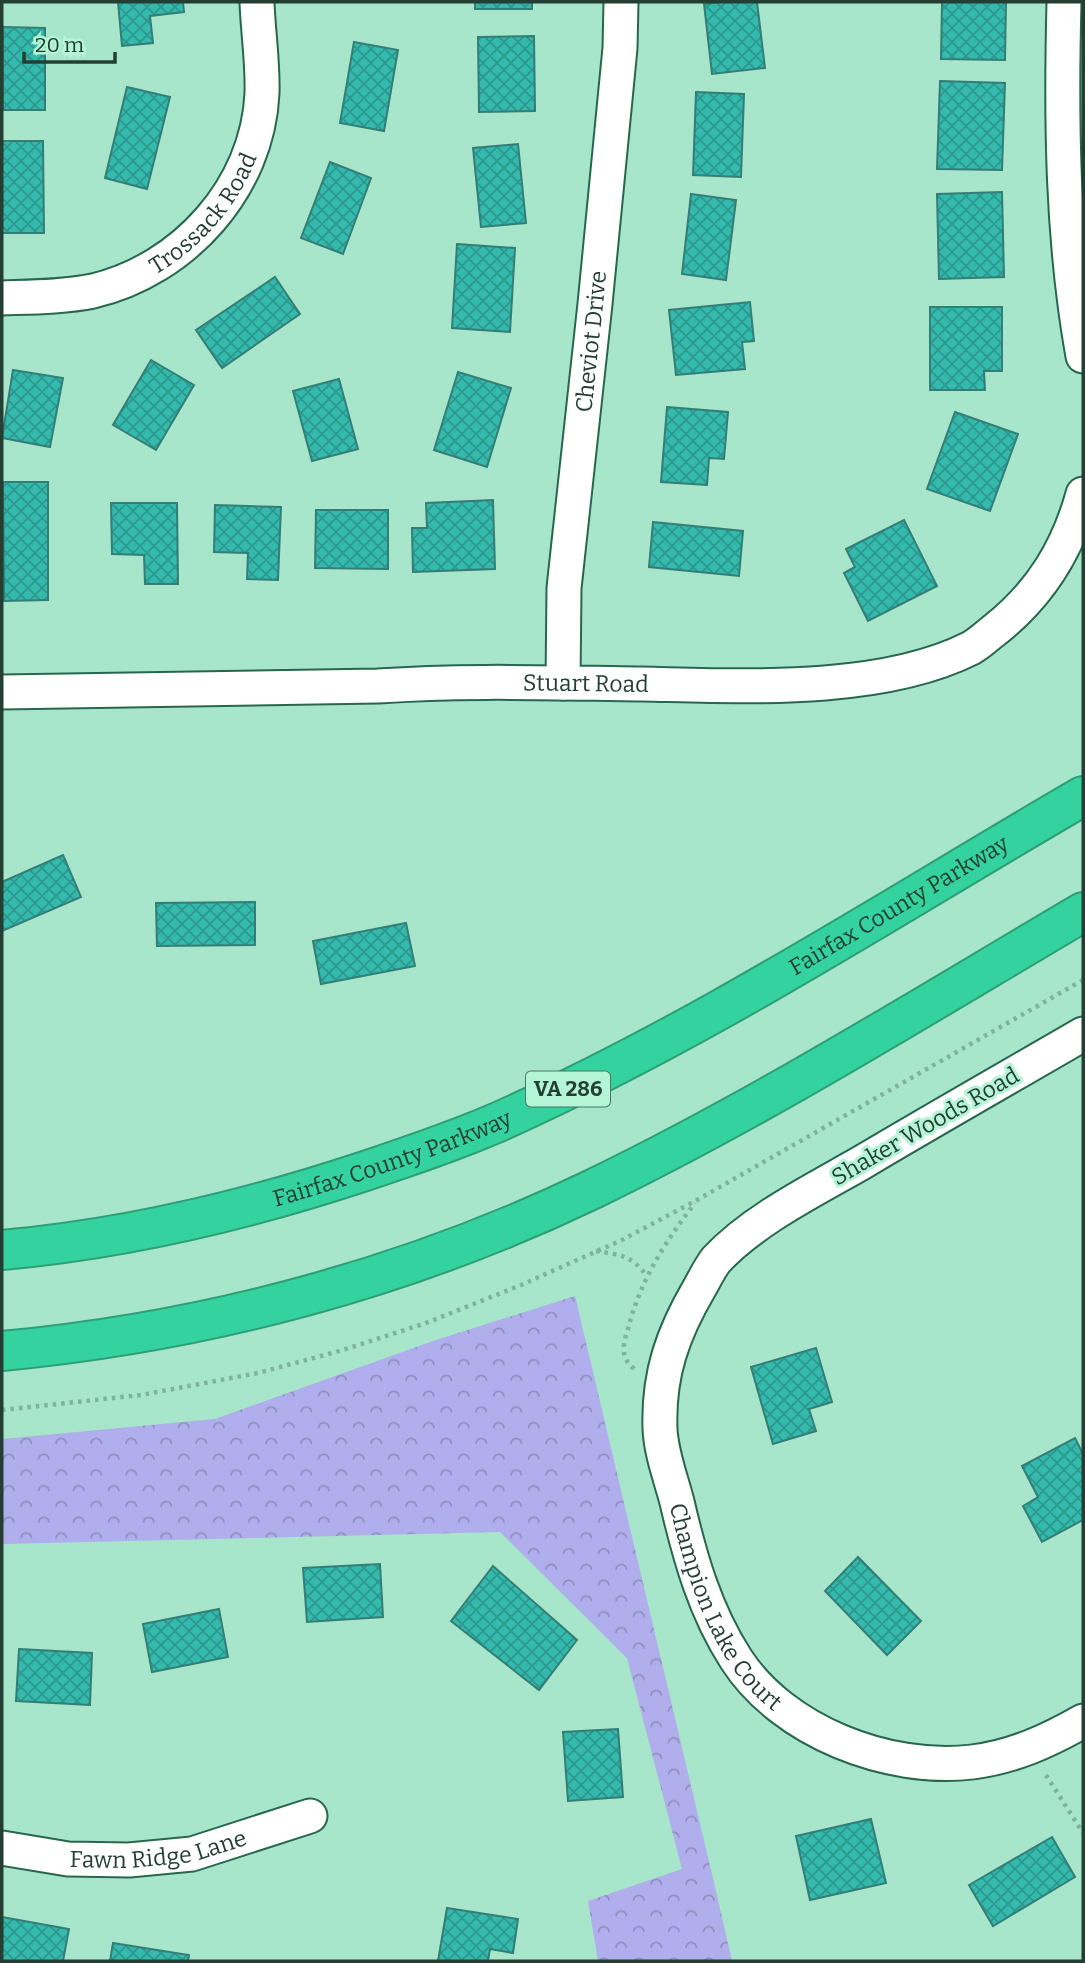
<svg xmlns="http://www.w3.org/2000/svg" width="1085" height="1963" viewBox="0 0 1085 1963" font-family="Bitter,serif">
<defs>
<pattern id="forest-crowns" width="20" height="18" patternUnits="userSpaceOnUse" patternTransform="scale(1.75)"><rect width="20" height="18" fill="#b0aeec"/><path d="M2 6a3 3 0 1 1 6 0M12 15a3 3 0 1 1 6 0" fill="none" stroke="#8f8fc0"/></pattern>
<pattern id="building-cross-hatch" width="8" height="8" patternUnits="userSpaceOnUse" patternTransform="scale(1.75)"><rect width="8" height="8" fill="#34b9ad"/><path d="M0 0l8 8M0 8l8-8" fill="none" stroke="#2c988d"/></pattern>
</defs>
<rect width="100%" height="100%" fill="#a7e6ca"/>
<path fill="url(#forest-crowns)" d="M575,1296L716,1891L732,1961H598L588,1901L682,1869L627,1658L500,1532L2,1544V1439L215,1419L433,1341Z"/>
<g fill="url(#building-cross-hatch)" stroke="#337e76" stroke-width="2">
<path d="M118,2H183L184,12L150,16L153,43L122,46Z"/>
<rect x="475" y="2" width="57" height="7"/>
<path d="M721,2H757L765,68L712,74L704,4Z"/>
<path d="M942,2H1006L1005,60L941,59Z"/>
<path d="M3,27L45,28V110H3Z"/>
<path d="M534,36L535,111L479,112L478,37Z"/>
<path d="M354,42L398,50L384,131L340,123Z"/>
<path d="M940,81L1005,83L1002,170L937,169Z"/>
<path d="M127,87L170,97L147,189L105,178Z"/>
<path d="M696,92L744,94L741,177L693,175Z"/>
<path d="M2,141H43L44,233H2Z"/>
<path d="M518,144L526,223L481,227L473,148Z"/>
<path d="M330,162L371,178L343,254L301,238Z"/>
<path d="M1002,192L1004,277L939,279L937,194Z"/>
<path d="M691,194L736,200L726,280L682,274Z"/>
<path d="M457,244L515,248L510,332L452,328Z"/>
<path d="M275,277L300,314L222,368L196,330Z"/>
<path d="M750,302L754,341L742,342L745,369L676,375L669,310Z"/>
<path d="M930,307H1002V371H984L985,390H930Z"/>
<path d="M151,360L194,385L156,450L113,425Z"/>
<path d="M13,370L63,378L50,447L2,438Z"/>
<path d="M458,372L511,388L487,467L434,450Z"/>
<path d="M339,379L358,449L312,461L293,391Z"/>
<path d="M667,407L728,412L724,459L709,458L707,485L661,482Z"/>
<path d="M955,412L1018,434L990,511L927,489Z"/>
<path d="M3,482H48V600L4,601Z"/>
<path d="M493,500L495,569L413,572L412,528H427L426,503Z"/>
<path d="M111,503H177L178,584H145L144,555L112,554Z"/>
<path d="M215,505L281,507L278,580L247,579L248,553L214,552Z"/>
<path d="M316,510H388V569L315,568Z"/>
<path d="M904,520L937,586L868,621L844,573L855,567L846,549Z"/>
<path d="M653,522L743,531L739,576L649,567Z"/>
<path d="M63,855L81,897L2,931V882Z"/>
<path d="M255,902V945L157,946L156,903Z"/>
<path d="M406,923L415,966L321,984L313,941Z"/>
<path d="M816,1348L832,1402L809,1409L816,1431L773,1444L751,1367Z"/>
<path d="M1075,1438L1083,1454V1520L1042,1542L1023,1506L1038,1497L1022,1466Z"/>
<path d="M858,1557L921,1621L887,1655L825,1591Z"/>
<path d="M380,1564L383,1617L307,1622L303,1568Z"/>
<path d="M493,1566L577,1640L539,1690L451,1621Z"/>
<path d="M219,1609L228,1657L152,1672L143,1624Z"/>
<path d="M19,1649L92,1653L90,1705L16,1701Z"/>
<path d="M618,1729L623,1797L568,1801L563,1732Z"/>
<path d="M871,1819L886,1883L810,1900L796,1836Z"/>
<path d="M1052,1837L1075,1877L993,1926L969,1885Z"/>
<path d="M447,1908L518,1919L513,1953L490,1949L488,1961H438Z"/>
<path d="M2,1917L69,1929L63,1961H2Z"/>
<path d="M113,1943L189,1955L188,1961H110Z"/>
</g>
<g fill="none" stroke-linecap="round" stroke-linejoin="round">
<defs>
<g id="street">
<path d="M1064,2C1061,120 1062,239 1083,356"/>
<path id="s1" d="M2,298C32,297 63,297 93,291C183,270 258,188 262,93C263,63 258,32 257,2"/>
<path id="s2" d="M563,683L564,588L595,304L620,48L621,2"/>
<path id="s3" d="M2,692L378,686C466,680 554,683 642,684C742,686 880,694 971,648C980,643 988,635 996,629C1041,593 1068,549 1083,494"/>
<path id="s4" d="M1083,1034C1009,1077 935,1119 861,1163C814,1190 753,1220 716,1260C710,1268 705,1278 700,1287C673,1333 658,1374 660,1429C661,1453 671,1479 677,1502C690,1558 705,1611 736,1659C783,1732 889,1772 972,1762C1013,1757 1048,1741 1083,1721"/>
<path id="s5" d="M2,1848L68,1859L129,1860L192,1854L310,1816"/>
</g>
<g id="highway">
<path id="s6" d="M2,1250C125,1239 244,1211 362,1172C407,1157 452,1142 496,1123C701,1032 890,908 1083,796"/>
<path d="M2,1351C206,1332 408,1278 593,1189C762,1107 922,1007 1083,912"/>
</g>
</defs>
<use href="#street" stroke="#28674f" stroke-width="37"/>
<use href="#highway" stroke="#2e9e79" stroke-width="42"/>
<g stroke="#7fb39c" stroke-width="4.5" stroke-dasharray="3.5 5" stroke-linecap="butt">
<path d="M596,1251C621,1255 631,1255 647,1276"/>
<path d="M634,1369C628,1363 624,1359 624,1350C623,1343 626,1336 628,1329C640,1281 665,1242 695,1203"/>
<path d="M2,1410L141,1395L258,1373L343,1350L426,1323L521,1285L622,1240L697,1200L1083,980"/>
<path d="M1046,1775L1083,1833"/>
</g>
<use href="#street" stroke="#fff" stroke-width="33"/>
<use href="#highway" stroke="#34d29e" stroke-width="38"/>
</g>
<g text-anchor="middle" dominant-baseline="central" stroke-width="6" stroke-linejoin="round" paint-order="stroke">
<rect fill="#b4f4d7" stroke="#4f7564" stroke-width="2" x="526" y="1071.5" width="84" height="35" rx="5"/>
<g font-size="21" font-weight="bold" fill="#243e33">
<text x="568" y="1089">VA 286</text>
</g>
<g font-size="23" fill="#243e33" stroke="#b4f4d7">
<text stroke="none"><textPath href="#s1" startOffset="231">Trossack Road</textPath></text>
<text stroke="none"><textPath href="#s2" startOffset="343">Cheviot Drive</textPath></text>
<text stroke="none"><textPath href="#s3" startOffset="584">Stuart Road</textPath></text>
<text stroke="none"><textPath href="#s6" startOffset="970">Fairfax County Parkway</textPath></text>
<text transform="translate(925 1126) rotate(-30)">Shaker Woods Road</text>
<text stroke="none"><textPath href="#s6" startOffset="402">Fairfax County Parkway</textPath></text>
<text stroke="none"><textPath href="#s4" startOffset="805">Champion Lake Court</textPath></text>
<text stroke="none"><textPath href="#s5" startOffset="158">Fawn Ridge Lane</textPath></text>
</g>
</g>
<rect width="1085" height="1963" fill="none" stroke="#243e33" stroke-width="7"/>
<path d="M24 52v10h91v-10" fill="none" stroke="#243e33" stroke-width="3.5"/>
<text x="35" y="52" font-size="21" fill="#243e33" stroke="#b4f4d7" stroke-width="5" paint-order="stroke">20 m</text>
</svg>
